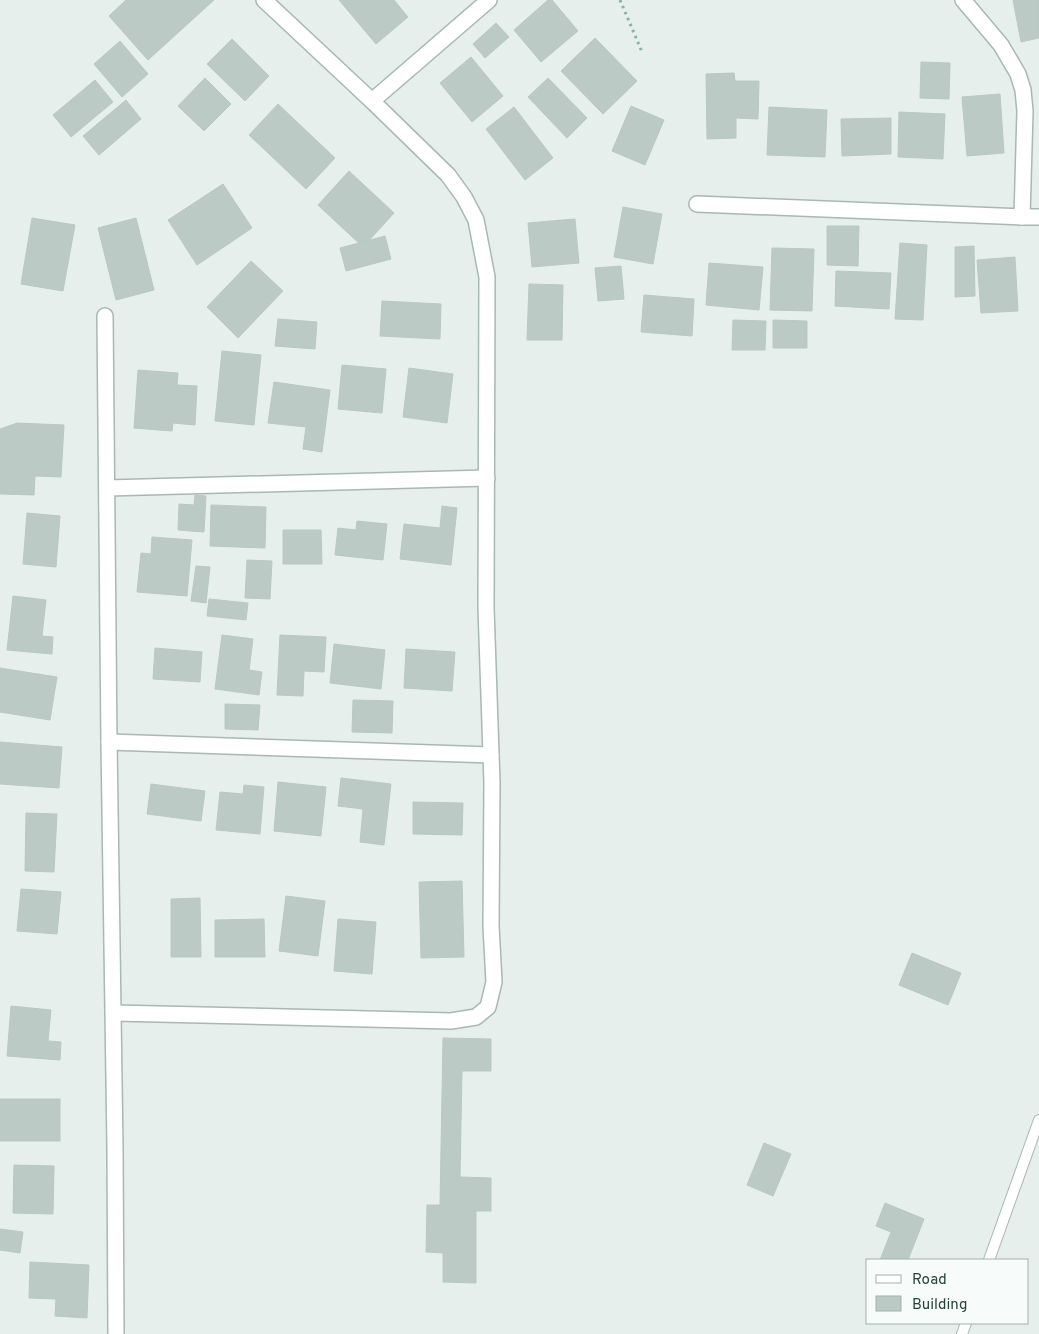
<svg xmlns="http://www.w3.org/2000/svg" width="1039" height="1334" viewBox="0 0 1039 1334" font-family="Overpass,sans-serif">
<rect width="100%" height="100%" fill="#e6efeb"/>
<g fill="#bbcac4" stroke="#b8c9c2">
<path d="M126,0H214L148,60L109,16Z"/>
<path d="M339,0H394L408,17L376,44Z"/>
<path d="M548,0H552L578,31L541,62L514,30Z"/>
<path d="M1013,0H1039V38L1021,42Z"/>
<path d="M496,23L509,37L485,58L473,44Z"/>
<path d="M595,38L637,81L603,114L561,71Z"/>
<path d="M232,39L269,76L245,101L207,64Z"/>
<path d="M120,41L148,74L122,97L94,64Z"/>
<path d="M471,57L503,96L472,122L440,83Z"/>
<path d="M921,62L950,63L949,99L920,98Z"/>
<path d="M734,73L735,81H759L758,119L736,118V138L707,139L706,74Z"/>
<path d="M205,78L231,104L204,131L178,106Z"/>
<path d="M548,78L587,118L567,138L528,97Z"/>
<path d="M95,80L113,102L71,137L53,115Z"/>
<path d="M1000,94L1004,153L967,156L962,97Z"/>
<path d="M126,100L141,119L99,155L83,136Z"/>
<path d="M278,104L335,158L306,189L249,135Z"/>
<path d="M631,106L664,120L645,165L612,151Z"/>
<path d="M514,107L553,158L525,180L486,129Z"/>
<path d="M769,107L827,110L825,157L767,155Z"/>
<path d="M899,112L945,114L943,159L898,157Z"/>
<path d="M891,118V154L842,156L841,119Z"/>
<path d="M349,171L394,213L363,247L318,205Z"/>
<path d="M223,184L252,228L197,265L168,220Z"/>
<path d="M623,207L662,214L653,264L614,257Z"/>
<path d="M32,218L75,225L63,291L21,284Z"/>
<path d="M136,218L154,290L116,300L98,228Z"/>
<path d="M575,219L579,263L532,267L528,223Z"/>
<path d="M827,226H859L858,266L827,265Z"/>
<path d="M385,236L391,259L346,271L340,248Z"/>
<path d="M900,243L927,245L923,320L895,319Z"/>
<path d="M974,246L975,296L955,297V247Z"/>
<path d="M772,248L814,249L812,311L770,310Z"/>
<path d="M1015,257L1018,311L981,313L977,260Z"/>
<path d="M251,261L283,291L238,338L207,307Z"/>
<path d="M709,263L763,267L759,310L706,305Z"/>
<path d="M621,266L624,299L598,301L595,268Z"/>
<path d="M836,271L891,273L889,309L835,306Z"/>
<path d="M529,284L563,285L562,340H527Z"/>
<path d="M644,295L694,299L692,336L641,332Z"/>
<path d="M382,301L441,304L440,339L380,336Z"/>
<path d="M278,319L317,322L315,349L275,346Z"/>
<path d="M733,320L766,321L765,350H732Z"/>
<path d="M773,320L807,321V348H773Z"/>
<path d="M222,351L261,355L254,425L215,421Z"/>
<path d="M342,365L386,369L382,413L338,409Z"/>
<path d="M409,368L453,374L447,423L403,417Z"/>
<path d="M138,370L178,373L177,385L197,386L195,425L173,423L172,431L134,428Z"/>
<path d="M274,382L330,390L322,452L303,449L306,427L268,423Z"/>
<path d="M17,423L64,425L61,477L35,476L34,495L0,494V429Z"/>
<path d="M195,495L206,496L204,532L178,530L179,504L194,505Z"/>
<path d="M211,505L266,507L265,548L210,546Z"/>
<path d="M442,506L457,508L451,565L400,559L404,524L440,528Z"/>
<path d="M27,513L60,516L56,567L23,564Z"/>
<path d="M357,521L387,524L383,560L335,555L338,528L356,530Z"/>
<path d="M283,530H321L322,564H283Z"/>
<path d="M152,537L192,540L187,596L137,592L141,553L151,554Z"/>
<path d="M247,560L272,561L270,599L245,598Z"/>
<path d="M196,566L210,567L206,603L191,601Z"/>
<path d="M13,596L46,600L42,636L53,637L52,654L7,650Z"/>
<path d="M209,599L248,603L246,620L207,616Z"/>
<path d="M222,635L253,639L249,670L262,672L259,695L215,689Z"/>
<path d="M280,635L326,637L324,672L304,671L303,696L277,695Z"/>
<path d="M334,644L385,650L381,689L330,683Z"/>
<path d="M155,648L202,652L200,682L153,679Z"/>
<path d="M406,649L455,652L452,691L404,688Z"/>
<path d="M0,668L57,677L50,720L0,712Z"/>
<path d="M353,700L393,701L392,733L352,732Z"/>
<path d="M225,704L260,705L258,730L225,729Z"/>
<path d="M0,742L62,747L59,788L0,784Z"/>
<path d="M341,778L391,784L384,845L360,842L363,809L338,806Z"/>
<path d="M278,782L326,787L321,836L274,831Z"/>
<path d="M151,784L205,791L201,821L147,814Z"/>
<path d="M244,785L264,787L260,834L216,830L220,792L243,794Z"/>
<path d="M413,802L463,803L462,835L413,834Z"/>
<path d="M26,813L57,814L54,872L25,871Z"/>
<path d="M462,881L464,957L421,958L419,882Z"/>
<path d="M21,889L61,892L57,934L17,931Z"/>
<path d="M286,896L325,901L318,956L279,951Z"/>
<path d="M200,898L201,957H171V899Z"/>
<path d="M264,919L265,957H215V920Z"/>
<path d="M338,919L376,922L372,974L334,971Z"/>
<path d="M912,953L961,973L948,1005L899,985Z"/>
<path d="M11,1006L51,1010L48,1041L61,1042L60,1060L7,1056Z"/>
<path d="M443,1038L491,1039V1071H462L460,1177L491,1178V1211H476V1283L443,1282V1253L426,1252L427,1205H440Z"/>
<rect x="0" y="1099" width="60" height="42"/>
<path d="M764,1143L791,1154L773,1196L747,1185Z"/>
<path d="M14,1165L54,1166L53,1214L13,1213Z"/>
<path d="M885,1203L924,1219L908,1260H880L891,1232L876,1226Z"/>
<path d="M0,1229L23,1232L20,1253L0,1250Z"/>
<path d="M30,1262L89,1265L87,1318L55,1316L56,1299L29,1298Z"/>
</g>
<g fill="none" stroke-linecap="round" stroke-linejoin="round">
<defs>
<g id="service">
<path d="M989,1260L1039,1120"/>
<path d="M962,1334L966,1323"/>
</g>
<g id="minor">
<path d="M264,0L372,101L489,0"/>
<path d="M963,0L1001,45L1018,74L1023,90L1025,111L1022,217H1039"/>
<path d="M697,204L1022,217"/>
<path d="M105,316L109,742L115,1148L116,1334"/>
<path d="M107,488L487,478"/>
<path d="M109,742L491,755"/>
<path d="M114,1013L451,1021L476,1017L488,1007L494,982L491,926L492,783L486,608L487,277L476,220L464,197L448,175L372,101"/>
</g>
</defs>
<use href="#service" stroke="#a8b8b2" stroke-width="12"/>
<use href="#minor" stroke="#a8b8b2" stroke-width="18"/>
<path stroke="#86b3a5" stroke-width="3" stroke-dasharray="2.5 4" stroke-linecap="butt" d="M620,0L642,52"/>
<use href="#service" stroke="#fff" stroke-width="10"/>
<use href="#minor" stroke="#fff" stroke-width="15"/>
</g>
<rect x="866" y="1259" width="162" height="65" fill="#f7fbf9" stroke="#a3b1ad"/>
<rect x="876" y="1275" width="25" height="8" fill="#ffffff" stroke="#a3b1ad"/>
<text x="912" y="1284" font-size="15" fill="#24423a">Road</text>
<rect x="876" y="1296" width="25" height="15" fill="#bbcac4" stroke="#a3b1ad"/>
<text x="912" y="1309" font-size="15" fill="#24423a">Building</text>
</svg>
